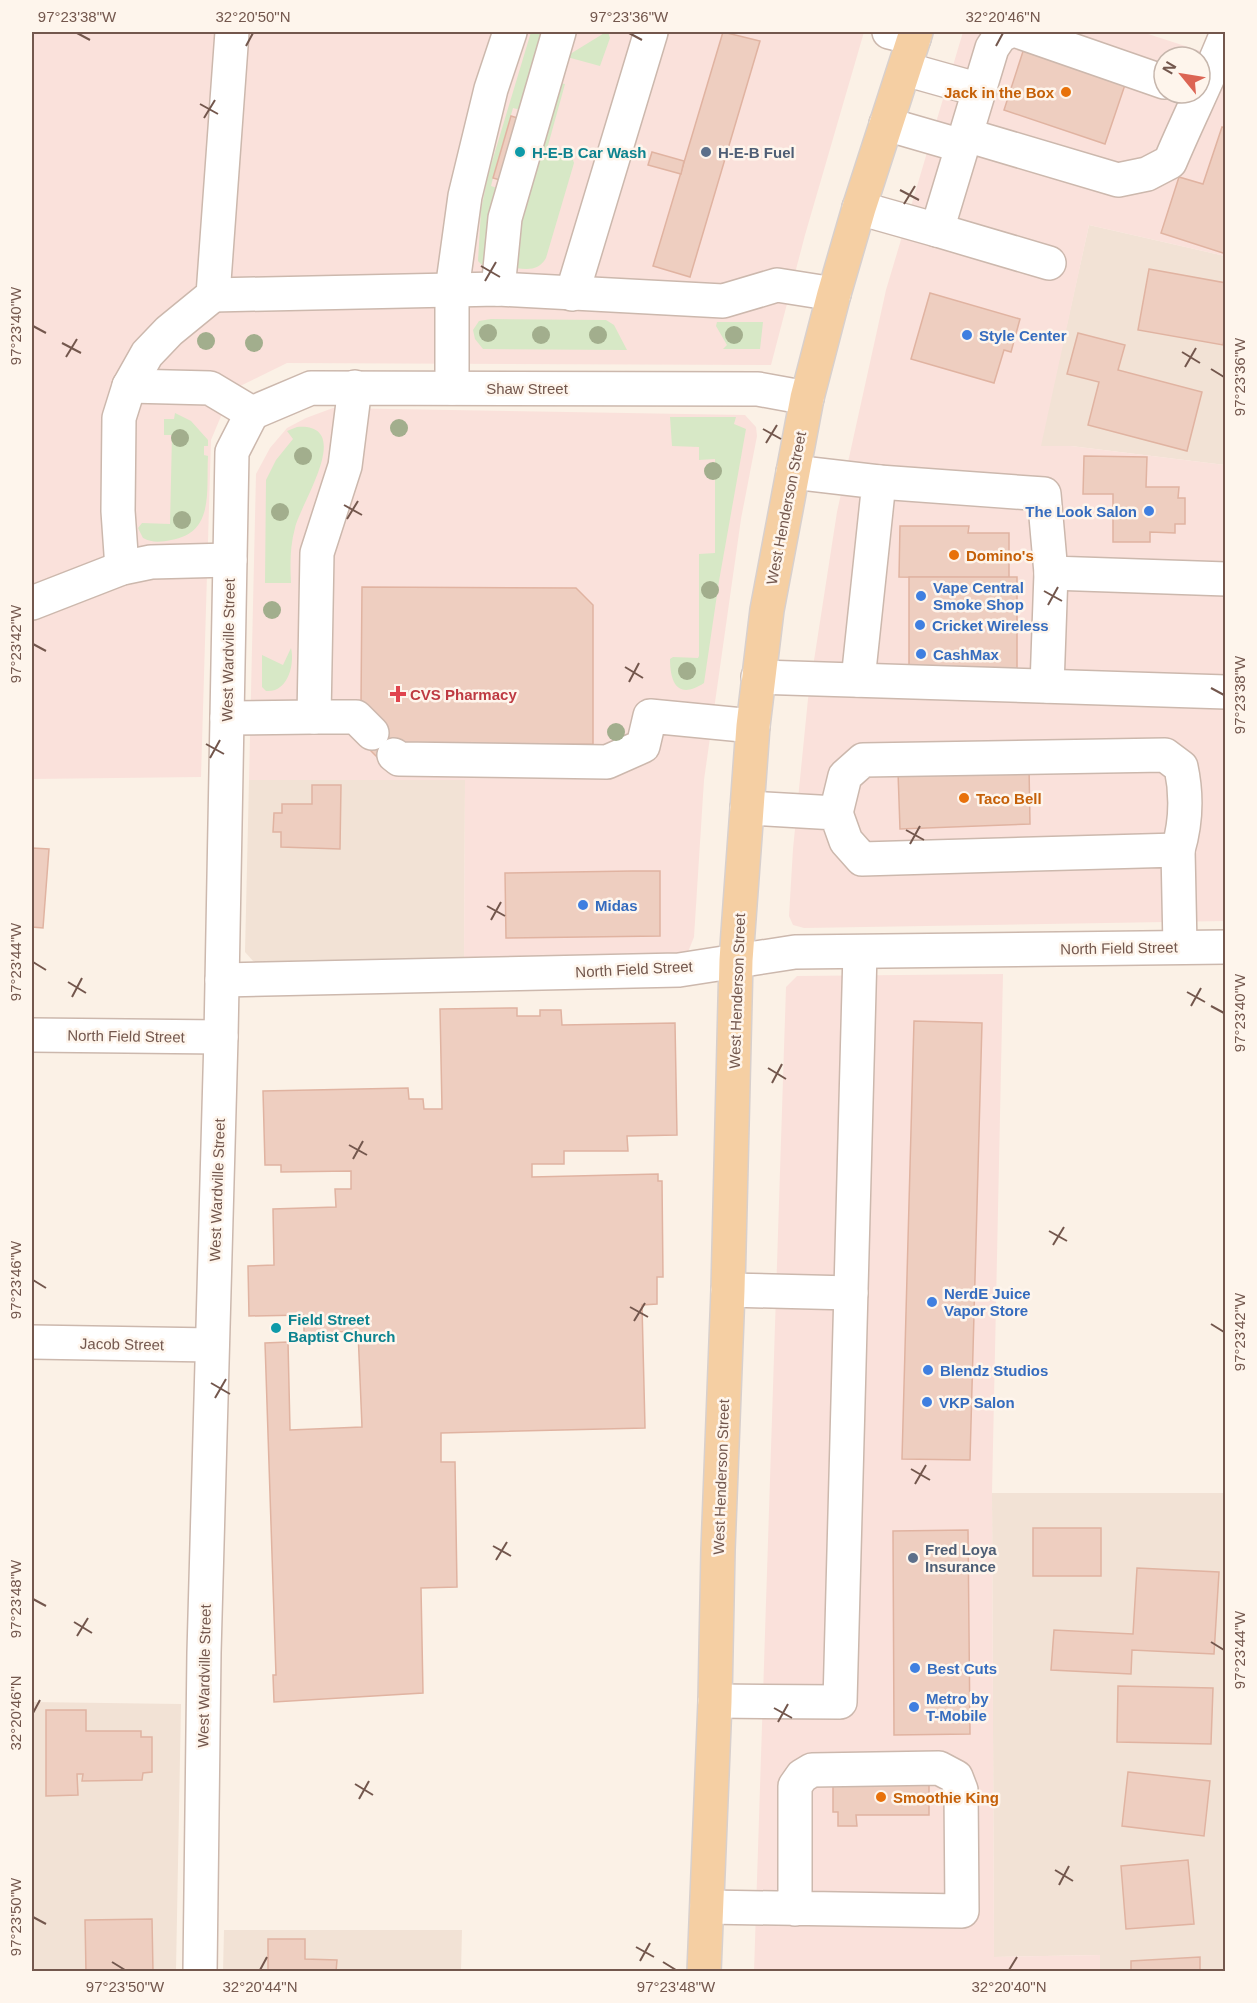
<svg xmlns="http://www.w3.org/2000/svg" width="1257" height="2003" viewBox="0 0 1257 2003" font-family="Arial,sans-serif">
<rect width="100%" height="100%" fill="#fbf1e6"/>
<g fill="#f2e2d5">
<path d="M1089,225L1225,256V465L1071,446H1040Z"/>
<path d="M249,780H465L464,962L258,963L253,961L245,952Z"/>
<path d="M992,1493H1225V1971H1100L1099,1955L994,1957Z"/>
<path d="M32,1702L181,1704L176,1971L32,1972Z"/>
<path d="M224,1930H462L461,1971L223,1972Z"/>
</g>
<g fill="#fae1db" fill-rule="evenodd">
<path d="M32,32H864L805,235L771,365L287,363L232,390L211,440L201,777L32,779Z"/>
<path d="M963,32H1142L1225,59V256L1089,225L1041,446H1071L1225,465V921L804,928L793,925L789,916L793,849L808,699L837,512L886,290ZM1164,57H1200V93H1164Z"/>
<path d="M333,408L745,415L756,427L757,436L741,519L704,780L694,937L688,952L681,954L464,962L465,780H249L256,474L270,448L287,428L306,418Z"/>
<path d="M1003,974L992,1493L994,1957L1100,1955V1971L754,1972L786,987L797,976Z"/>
</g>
<g fill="#d7e8c6">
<path d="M531,32H548L525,111L513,108L493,178L491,186L503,190L484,267L478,261L481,210L488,175Z"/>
<path d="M606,32H608L610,38L600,66L567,57L559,83L565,84L547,149L572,157L574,163L546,258C539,270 529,270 516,268L513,239L562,59Z"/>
<path d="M491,319L606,320L614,325L627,350L483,349L475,339L473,330L479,321Z"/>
<path d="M719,322H763L760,349H723L727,345L716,326L717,322Z"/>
<path d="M175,413L191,421L208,440V446H204V455L208,456C206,490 215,533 171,540C161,542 152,543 143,538L138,528L142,523L170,524L172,435H164V419H174Z"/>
<path d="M670,417H736L734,424L746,429L719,581L704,683C678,700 670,683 670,659L673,657L698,658L699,656V554L715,553V459L699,460V447L672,446Z"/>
<path d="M297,427C356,423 300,504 295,528C290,546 290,564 291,583H265L266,480L276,460L293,439L287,431Z"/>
<path d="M291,648C295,664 288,693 266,691L262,687V655L283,665Z"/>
</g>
<g fill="#eecec0" stroke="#e0b3a1" stroke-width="1.5">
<path d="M723,32L760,41L690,277L653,266Z"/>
<path d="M1028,36L1130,70L1105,144L1004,110Z"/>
<path d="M511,116L547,127L529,188L493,178Z"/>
<path d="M1222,127L1226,128V254L1161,233L1179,177L1203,184Z"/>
<path d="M652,152L684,161L681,174L648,165Z"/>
<path d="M1149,269L1226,283V332L1223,345L1138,330Z"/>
<path d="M930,293L1020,319L1011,352L1004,350L994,383L911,359Z"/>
<path d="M1078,333L1125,345L1118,370L1202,392L1187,451L1088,425L1099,382L1067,374Z"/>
<path d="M1084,456L1147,457L1146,487H1179L1178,498H1185V524H1175V533L1150,532V542H1113V494H1083Z"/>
<path d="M900,526H969L968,533H1009V578L899,577Z"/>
<rect x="909" y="577" width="108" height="96"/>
<path d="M362,587L576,588L593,605V744L404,746L384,764L362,742L361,704Z"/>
<path d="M1029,767L1030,824L900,829L898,772Z"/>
<path d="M312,785H341L340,849L281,847V832H273L274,813H282V804H312Z"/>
<path d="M32,848L49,849L43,928L32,927Z"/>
<path d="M632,871H660V936L506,938L505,873Z"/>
<path d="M517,1008V1016H540V1010H561L562,1025L675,1023L677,1135L627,1136L628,1151H564V1164H532V1177L658,1174V1181H662L663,1277H657V1304L642,1305L645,1428L441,1433V1462H455L457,1587L421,1588L423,1693L274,1702L273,1675H276L265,1343L288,1342L290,1430L362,1427L358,1331L335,1332V1339L304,1338V1315L249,1316L248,1266L274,1265L273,1209L336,1207L335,1189H351V1171L281,1172V1165H265L263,1091L408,1088L409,1099H423L424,1109H442L440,1009Z"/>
<path d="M914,1021L982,1023L970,1460L902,1459Z"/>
<rect x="1033" y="1528" width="68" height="48"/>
<path d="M968,1530L970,1734L894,1735L893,1531Z"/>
<path d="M1137,1568L1219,1572L1214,1654L1132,1650L1131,1674L1051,1670L1054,1630L1133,1634Z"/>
<path d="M1118,1686L1213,1688L1211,1744L1117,1742Z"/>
<path d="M46,1710H86V1731H141V1737H152V1772L143,1773L142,1780L82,1781L83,1774H77L78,1795L46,1796Z"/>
<path d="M1128,1772L1210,1781L1204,1836L1122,1826Z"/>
<path d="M929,1781V1815H856L857,1826H838V1812H833V1782Z"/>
<path d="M1188,1860L1194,1924L1126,1929L1121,1866Z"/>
<path d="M152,1919L153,1972H86L85,1920Z"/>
<path d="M268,1939H305V1959L337,1960L336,1972H268Z"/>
<path d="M1200,1957V1972H1131V1961Z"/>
</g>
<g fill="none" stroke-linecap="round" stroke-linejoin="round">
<defs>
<g id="minor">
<path d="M889,32L914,38"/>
<path d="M1008,32L1000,36L992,48L937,230L1049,263"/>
<path d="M1020,32L1164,82"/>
<path d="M905,69L980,90"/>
<path d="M886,124L962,146"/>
<path d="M966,135L1118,180L1147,174L1170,162C1188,119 1209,78 1226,35"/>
<path d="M859,208L937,230"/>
<path d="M498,289L505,218L559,32"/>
<path d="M572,294L651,32"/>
<path d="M213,295L498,289L723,301L777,285L834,294"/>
<path d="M129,386L210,388L252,413"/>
<path d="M452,388V290L465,196L491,89L510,32"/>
<path d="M252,413L311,388L758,389L807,398"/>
<path d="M793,472L879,482L858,680"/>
<path d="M879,482L1044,494L1051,573L1226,579"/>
<path d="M122,568L118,511L119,418L129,386L147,354L169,331L213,295L232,32"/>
<path d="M32,603L122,568L151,562L230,560"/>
<path d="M758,677L1226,692"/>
<path d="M1047,686L1051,573"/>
<path d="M314,717H356L372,733"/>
<path d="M227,718L314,717L317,553L345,466L355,387"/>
<path d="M394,755L399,759L607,762L643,746L650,716L753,726"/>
<path d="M747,808L836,813L846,841L862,859L1178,850L1180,947"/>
<path d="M836,813L845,776L863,760L1165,755L1181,767C1187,795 1186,823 1178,850"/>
<path d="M222,980L679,970L795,952L1226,947"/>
<path d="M32,1035L221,1037"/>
<path d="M728,1290L851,1293"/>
<path d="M32,1342L212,1345"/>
<path d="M715,1701L840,1702L860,952"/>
<path d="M707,1907L962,1911L961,1790L956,1777L939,1768L812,1770L802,1776L795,1786V1909"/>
<path d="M200,1972L204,1653L221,1037L232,452L252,413"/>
</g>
<path id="major" d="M704,1972L715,1701L718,1550L728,1290L736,960L753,726L767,610L807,398L834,294L859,208L916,32"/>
</defs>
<use href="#minor" stroke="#ccb8ad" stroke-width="36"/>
<use href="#major" stroke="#d8d0cd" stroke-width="36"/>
<use href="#minor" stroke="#fff" stroke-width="33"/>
<use href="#major" stroke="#f5cfa3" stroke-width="33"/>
</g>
<g fill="#a2ae8d">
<circle cx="488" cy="333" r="9"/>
<circle cx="541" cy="335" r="9"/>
<circle cx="598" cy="335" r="9"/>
<circle cx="734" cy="335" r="9"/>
<circle cx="206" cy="341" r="9"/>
<circle cx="254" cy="343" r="9"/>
<circle cx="399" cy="428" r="9"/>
<circle cx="180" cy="438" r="9"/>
<circle cx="303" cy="456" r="9"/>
<circle cx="713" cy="471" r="9"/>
<circle cx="280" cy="512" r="9"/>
<circle cx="182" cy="520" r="9"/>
<circle cx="710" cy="590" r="9"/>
<circle cx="272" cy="610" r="9"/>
<circle cx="687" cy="671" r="9"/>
<circle cx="616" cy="732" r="9"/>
</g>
<path fill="none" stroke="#73574d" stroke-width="2" d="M77,33L90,40M629,33L642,40M246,46L253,33M996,46L1003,33M200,104L218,114M204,118L215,100M900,190L919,200M904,204L915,186M481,266L500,277M485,281L496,262M33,326L46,333M62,343L81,353M1182,352L1200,363M66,357L77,339M1185,367L1196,348M1211,369L1224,377M763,429L781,439M766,443L777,425M344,505L362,515M347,519L358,501M1044,591L1062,601M1048,605L1058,587M33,644L46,651M625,667L643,678M629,682L639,663M1211,688L1224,695M206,744L224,754M210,758L220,740M906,830L924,840M910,844L920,826M487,906L505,916M491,920L501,902M33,962L46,970M68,982L86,993M1187,992L1205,1002M72,997L82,978M1191,1006L1201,988M1211,1006L1224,1013M768,1068L786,1079M772,1083L782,1064M349,1145L367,1155M353,1159L363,1141M1049,1231L1067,1241M1053,1245L1064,1227M33,1280L46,1288M630,1307L648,1317M634,1321L645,1303M1211,1324L1224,1332M211,1383L230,1394M215,1398L226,1379M911,1469L930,1480M915,1484L926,1465M493,1546L511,1556M496,1560L507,1542M33,1599L46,1606M74,1622L92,1633M77,1636L88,1618M1211,1642L1224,1650M774,1708L792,1718M33,1713L40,1700M778,1722L788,1704M355,1784L373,1795M359,1799L369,1781M1055,1870L1073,1881M1059,1885L1069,1866M33,1917L46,1924M636,1947L654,1957M640,1961L650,1943M112,1962L125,1970M663,1962L676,1970M260,1970L267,1957M1009,1970L1017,1957"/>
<g fill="#e8710a" stroke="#fef5ec" stroke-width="2">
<circle cx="1066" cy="92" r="6"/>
<circle cx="954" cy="555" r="6"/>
<circle cx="964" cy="798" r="6"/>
<circle cx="881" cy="1797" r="6"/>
</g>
<g fill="#0f9aa8" stroke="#fef5ec" stroke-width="2">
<circle cx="520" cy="152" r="6"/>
<circle cx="276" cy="1328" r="6"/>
</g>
<g fill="#5c6f8a" stroke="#fef5ec" stroke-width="2">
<circle cx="706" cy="152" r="6"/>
<circle cx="913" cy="1558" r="6"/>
</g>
<g fill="#3f7fe0" stroke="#fef5ec" stroke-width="2">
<circle cx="967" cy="335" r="6"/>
<circle cx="1149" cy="511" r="6"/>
<circle cx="921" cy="596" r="6"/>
<circle cx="920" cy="625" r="6"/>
<circle cx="921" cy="654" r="6"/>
<circle cx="583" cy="905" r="6"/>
<circle cx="932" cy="1302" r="6"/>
<circle cx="928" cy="1370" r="6"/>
<circle cx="927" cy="1402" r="6"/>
<circle cx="915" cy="1668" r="6"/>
<circle cx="914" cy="1707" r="6"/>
</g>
<path fill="#e0444e" stroke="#fef5ec" stroke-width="2" d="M395 685h6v6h6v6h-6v6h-6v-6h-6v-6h6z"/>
<g text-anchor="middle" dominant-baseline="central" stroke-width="5" stroke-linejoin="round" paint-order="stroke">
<g font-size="15" font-weight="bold" fill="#c56008" stroke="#fef5ec" text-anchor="start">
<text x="1054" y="92" text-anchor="end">Jack in the Box</text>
<text x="966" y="555">Domino's</text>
<text x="976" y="798">Taco Bell</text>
<text x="893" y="1797">Smoothie King</text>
</g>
<g font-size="15" font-weight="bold" fill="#0d838f" stroke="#fef5ec" text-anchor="start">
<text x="532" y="152">H-E-B Car Wash</text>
<text x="288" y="1319">Field Street<tspan x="288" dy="17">Baptist Church</tspan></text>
</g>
<g font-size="15" font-weight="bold" fill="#4e5e75" stroke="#fef5ec" text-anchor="start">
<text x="718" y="152">H-E-B Fuel</text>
<text x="925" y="1549">Fred Loya<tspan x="925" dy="17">Insurance</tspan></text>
</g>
<g font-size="15" font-weight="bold" fill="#366cbe" stroke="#fef5ec" text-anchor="start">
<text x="979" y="335">Style Center</text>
<text x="1137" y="511" text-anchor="end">The Look Salon</text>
<text x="933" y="587">Vape Central<tspan x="933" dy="17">Smoke Shop</tspan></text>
<text x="932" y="625">Cricket Wireless</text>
<text x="933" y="654">CashMax</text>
<text x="595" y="905">Midas</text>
<text x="944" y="1293">NerdE Juice<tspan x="944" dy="17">Vapor Store</tspan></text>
<text x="940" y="1370">Blendz Studios</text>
<text x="939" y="1402">VKP Salon</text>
<text x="927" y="1668">Best Cuts</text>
<text x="926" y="1698">Metro by<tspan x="926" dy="17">T-Mobile</tspan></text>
</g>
<g font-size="15" fill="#73574d" stroke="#fef5ec">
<text x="527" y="388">Shaw Street</text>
<text transform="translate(786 508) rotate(-79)">West Henderson Street</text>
<text transform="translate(228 650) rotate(-89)">West Wardville Street</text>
<text transform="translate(1119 948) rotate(-1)">North Field Street</text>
<text transform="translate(634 969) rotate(-3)">North Field Street</text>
<text transform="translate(737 991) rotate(-88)">West Henderson Street</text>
<text transform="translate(126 1036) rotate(1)">North Field Street</text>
<text transform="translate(217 1190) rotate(-88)">West Wardville Street</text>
<text transform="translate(122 1344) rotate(1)">Jacob Street</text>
<text transform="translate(721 1477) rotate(-88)">West Henderson Street</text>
<text transform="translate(204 1676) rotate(-89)">West Wardville Street</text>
</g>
<g font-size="15" font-weight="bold" fill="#be3a42" stroke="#fef5ec" text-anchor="start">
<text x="410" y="694">CVS Pharmacy</text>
</g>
</g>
<rect width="1257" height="2003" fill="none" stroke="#fef5ec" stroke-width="66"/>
<g transform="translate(1182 75) rotate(300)"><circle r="28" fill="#fef5ec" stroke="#c6b6ac" stroke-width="1.5"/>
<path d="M0-4.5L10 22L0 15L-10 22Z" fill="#dc6554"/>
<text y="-9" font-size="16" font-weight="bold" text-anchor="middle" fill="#73574d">N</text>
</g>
<rect x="33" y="33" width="1191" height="1937" fill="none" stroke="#73574d" stroke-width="2"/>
<g font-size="15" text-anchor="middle" fill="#73574d">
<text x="77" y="22">97°23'38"W</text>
<text x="253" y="22">32°20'50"N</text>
<text x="629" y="22">97°23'36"W</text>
<text x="1003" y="22">32°20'46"N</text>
<text transform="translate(16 326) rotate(-90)" y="5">97°23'40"W</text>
<text transform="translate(1240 377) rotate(-90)" y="5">97°23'36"W</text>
<text transform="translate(16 644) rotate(-90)" y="5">97°23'42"W</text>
<text transform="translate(1240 695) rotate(-90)" y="5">97°23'38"W</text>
<text transform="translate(16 962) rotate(-90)" y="5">97°23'44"W</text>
<text transform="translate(1240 1013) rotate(-90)" y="5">97°23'40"W</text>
<text transform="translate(16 1280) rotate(-90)" y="5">97°23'46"W</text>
<text transform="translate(1240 1332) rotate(-90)" y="5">97°23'42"W</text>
<text transform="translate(16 1599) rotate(-90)" y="5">97°23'48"W</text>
<text transform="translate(1240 1650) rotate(-90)" y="5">97°23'44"W</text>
<text transform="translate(16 1713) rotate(-90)" y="5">32°20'46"N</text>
<text transform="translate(16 1917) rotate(-90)" y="5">97°23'50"W</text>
<text x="125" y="1992">97°23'50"W</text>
<text x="260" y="1992">32°20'44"N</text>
<text x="676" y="1992">97°23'48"W</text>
<text x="1009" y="1992">32°20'40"N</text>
</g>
</svg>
